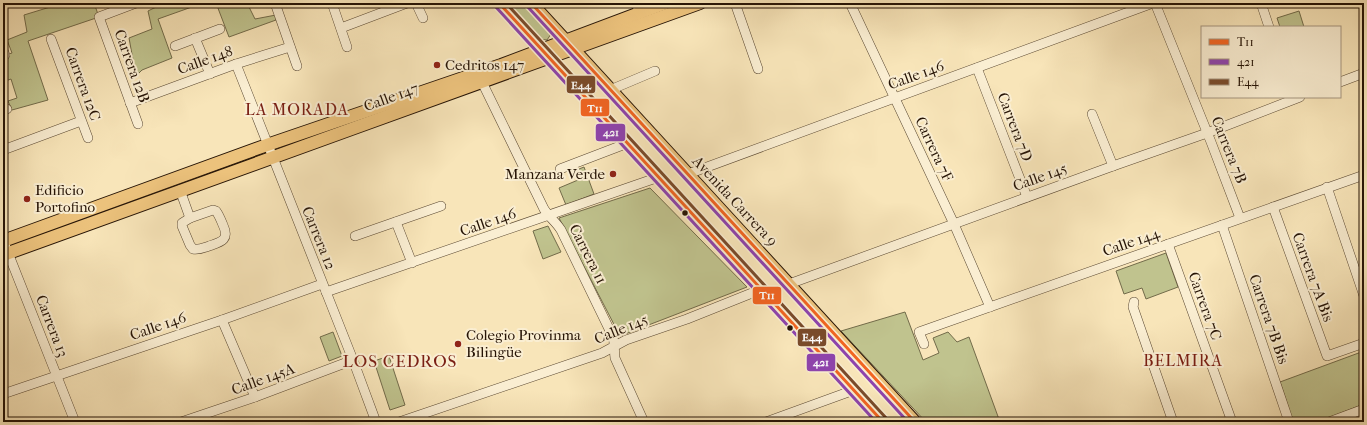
<svg xmlns="http://www.w3.org/2000/svg" width="1367" height="425" viewBox="0 0 1367 425" font-family="'IM FELL French Canon',serif">
<rect width="100%" height="100%" fill="#f8e5b9"/>
<filter id="stains"><feTurbulence type="fractalNoise" baseFrequency=".005" numOctaves="4"/><feColorMatrix values="0 0 0 0 .2 0 0 0 0 .09 0 0 0 0 .02 0 0 0 .5 -.17"/></filter>
<radialGradient id="worn" r=".72"><stop offset=".6" stop-color="#630" stop-opacity="0"/><stop offset="1" stop-color="#630" stop-opacity=".3"/></radialGradient>
<g fill="#c0c38e" stroke="#726b4a">
<path d="M60,3H94L99,17L28,41L48,100L12,110L8,101L17,98L11,79L3,82V56L12,53L7,40L27,32L24,15L60,4Z"/>
<path d="M164,3H203L158,19L172,58L142,70L136,76L129,38L152,29L148,11Z"/>
<path d="M216,3H247L255,19L276,15V20L229,37Z"/>
<path d="M506,3H525L548,28L551,34L547,40L539,39Z"/>
<path d="M1299,11L1304,27H1280L1277,18Z"/>
<path d="M584,167L594,194L566,205L559,188L578,180L574,171Z"/>
<path d="M650,188L747,287L620,336L559,218Z"/>
<path d="M548,226L561,252L543,259L533,231Z"/>
<path d="M1166,253L1178,287L1146,299L1142,288L1124,294L1116,271Z"/>
<path d="M905,312L923,360L939,353L933,338L948,332L957,342L969,337L1000,422H926L841,331Z"/>
<path d="M333,332L342,356L329,361L320,337Z"/>
<path d="M1364,351V404L1318,422H1293L1280,382Z"/>
<path d="M389,356L405,405L390,410L374,361Z"/>
</g>
<g fill="none" stroke-linecap="round" stroke-linejoin="round">
<defs>
<g id="minor">
<path d="M136,3L99,17L138,124"/>
<path d="M275,3L297,66"/>
<path d="M332,3L347,47"/>
<path d="M416,3L423,18"/>
<path d="M636,3L640,13"/>
<path d="M735,3L758,69"/>
<path d="M850,3L954,224L990,307"/>
<path d="M1155,3L1211,142L1240,218"/>
<path d="M1261,3L1269,27"/>
<path d="M341,28L407,3"/>
<path d="M195,38L210,74"/>
<path d="M51,39L88,138"/>
<path d="M175,46L220,29"/>
<path d="M3,50L5,55"/>
<path d="M236,64L353,360L376,422"/>
<path d="M977,68L1027,197"/>
<path d="M482,82L544,209C549,217 556,222 561,230L613,337C615,345 614,350 615,358L644,422"/>
<path d="M1340,82L1364,73"/>
<path d="M610,90L655,71"/>
<path d="M130,103L236,64L290,47"/>
<path d="M3,110L7,109"/>
<path d="M1092,114L1113,166"/>
<path d="M3,150L81,121"/>
<path d="M560,169L628,143"/>
<path d="M688,174L1153,3"/>
<path d="M1327,187L1364,296"/>
<path d="M180,190L190,218"/>
<path d="M1273,207L1327,356L1364,343"/>
<path d="M213,210L216,211C219,215 221,220 223,225C230,240 221,242 209,246C203,248 199,250 193,249L190,245L182,226V223L190,218Z"/>
<path d="M396,222L412,263"/>
<path d="M1222,225L1289,422"/>
<path d="M355,236L441,206"/>
<path d="M3,240L75,422"/>
<path d="M1168,244L1232,422"/>
<path d="M789,284L1113,166L1207,133L1300,97"/>
<path d="M326,292L659,177"/>
<path d="M1134,302L1133,307L1173,422"/>
<path d="M222,320L255,397"/>
<path d="M924,344L919,332L1364,175"/>
<path d="M3,394L222,320L322,284"/>
<path d="M181,422L255,397L353,360"/>
<path d="M399,422L602,353L626,340L687,319L762,289"/>
<path d="M766,422L854,390"/>
<path d="M1329,422L1364,409"/>
</g>
<g id="major">
<path d="M499,3L883,422"/>
<path d="M531,3L915,422"/>
<path d="M3,241L267,145L501,65L666,3"/>
<path d="M3,255C235,169 468,89 700,3"/>
</g>
</defs>
<use href="#minor" stroke="#5a4832" stroke-width="10"/>
<use href="#major" stroke="#251305" stroke-width="14"/>
<use href="#minor" stroke="#faeed2" stroke-width="9"/>
<use href="#major" stroke="#ecc27c" stroke-width="12"/>
<defs>
<g id="bus-1">
<path d="M499,3L883,422"/>
<path d="M531,3L915,422"/>
</g>
<g id="bus-2">
<path d="M495,6L876,422"/>
<path d="M527,6L908,422"/>
</g>
<path id="bus-3" d="M506,3L887,419"/>
</defs>
<use href="#bus-1" stroke="#faeed2" stroke-width="6"/>
<use href="#bus-2" stroke="#faeed2" stroke-width="6"/>
<use href="#bus-3" stroke="#faeed2" stroke-width="6"/>
<use href="#bus-1" stroke="#f26522" stroke-width="3"/>
<use href="#bus-2" stroke="#8e44ad" stroke-width="3"/>
<use href="#bus-3" stroke="#7a4b2a" stroke-width="3"/>
</g>
<g fill="#8f2418" stroke="#faeed2" stroke-width="1.5">
<circle cx="437" cy="65" r="4"/>
<circle cx="613" cy="174" r="4"/>
<circle cx="27" cy="199" r="4"/>
<circle cx="458" cy="344" r="4"/>
</g>
<g fill="#251305" stroke="#faeed2" stroke-width="1.5">
<circle cx="685" cy="213" r="3.5"/>
<circle cx="790" cy="328" r="3.5"/>
</g>
<g text-anchor="middle" dominant-baseline="central" stroke-width="4" stroke-linejoin="round" paint-order="stroke">
<g font-size="15" fill="#251305" stroke="#faeed2">
<text transform="translate(205 60) rotate(-20)">Calle 148</text>
<text transform="translate(132 66) rotate(70)">Carrera 12B</text>
<text transform="translate(916 75) rotate(-20)">Calle 146</text>
<text transform="translate(83 84) rotate(70)">Carrera 12C</text>
<text transform="translate(391 97) rotate(-20)">Calle 147</text>
<text transform="translate(1015 127) rotate(69)">Carrera 7D</text>
<text transform="translate(934 149) rotate(65)">Carrera 7F</text>
<text transform="translate(1229 150) rotate(68)">Carrera 7B</text>
<text transform="translate(1040 177) rotate(-20)">Calle 145</text>
<text transform="translate(735 201) rotate(47)">Avenida Carrera 9</text>
<text transform="translate(488 222) rotate(-19)">Calle 146</text>
<text transform="translate(319 238) rotate(68)">Carrera 12</text>
<text transform="translate(1131 242) rotate(-19)">Calle 144</text>
<text transform="translate(588 254) rotate(63)">Carrera 11</text>
<text transform="translate(1313 277) rotate(70)">Carrera 7A Bis</text>
<text transform="translate(1205 306) rotate(70)">Carrera 7C</text>
<text transform="translate(1269 319) rotate(71)">Carrera 7B Bis</text>
<text transform="translate(52 326) rotate(69)">Carrera 13</text>
<text transform="translate(158 326) rotate(-19)">Calle 146</text>
<text transform="translate(621 329) rotate(-22)">Calle 145</text>
<text transform="translate(263 379) rotate(-20)">Calle 145A</text>
</g>
<g font-size="15" fill="#251305" stroke="#faeed2" text-anchor="start">
<text x="445" y="65">Cedritos 147</text>
<text x="605" y="174" text-anchor="end">Manzana Verde</text>
<text x="35" y="190">Edificio<tspan x="35" dy="17">Portofino</tspan></text>
<text x="466" y="335">Colegio Provinma<tspan x="466" dy="17">Bilingüe</tspan></text>
</g>
<g font-size="16" letter-spacing="1" fill="#7a1f14" stroke="#faeed2">
<text x="297" y="109">LA MORADA</text>
<text x="1183" y="360">BELMIRA</text>
</g>
<g font-size="17" letter-spacing="1" fill="#7a1f14" stroke="#faeed2">
<text x="400" y="361">LOS CEDROS</text>
</g>
</g>
<g stroke="#faeed2" stroke-width="1.5">
<rect x="566" y="75" width="30" height="19" rx="4" fill="#7a4b2a"/>
<rect x="580" y="98" width="30" height="19" rx="4" fill="#f26522"/>
<rect x="595" y="123" width="31" height="19" rx="4" fill="#8e44ad"/>
<rect x="752" y="286" width="30" height="19" rx="4" fill="#f26522"/>
<rect x="797" y="328" width="30" height="19" rx="4" fill="#7a4b2a"/>
<rect x="806" y="353" width="30" height="19" rx="4" fill="#8e44ad"/>
</g>
<g font-size="11" text-anchor="middle" font-weight="bold" fill="#fff">
<text x="581" y="89">E44</text>
<text x="595" y="112">T11</text>
<text x="611" y="136">421</text>
<text x="767" y="299">T11</text>
<text x="812" y="341">E44</text>
<text x="821" y="366">421</text>
</g>
<rect width="1367" height="425" fill="none" stroke="#f8e5b9" stroke-width="16"/>
<rect x="4" y="4" width="1359" height="417" fill="none" stroke="#251305" stroke-width="2"/>
<rect x="8" y="8" width="1351" height="409" fill="none" stroke="#251305"/>
<rect x="1201" y="26" width="140" height="72" fill="#faeed2" stroke="#a59680"/>
<rect x="1209" y="39" width="20" height="6" fill="#f26522" stroke="#a59680"/>
<text x="1237" y="46" font-size="12" fill="#251305">T11</text>
<rect x="1209" y="59" width="20" height="6" fill="#8e44ad" stroke="#a59680"/>
<text x="1237" y="66" font-size="12" fill="#251305">421</text>
<rect x="1209" y="79" width="20" height="6" fill="#7a4b2a" stroke="#a59680"/>
<text x="1237" y="86" font-size="12" fill="#251305">E44</text>
<rect width="100%" height="100%" filter="url(#stains)"/>
<rect width="100%" height="100%" fill="url(#worn)"/>
</svg>
